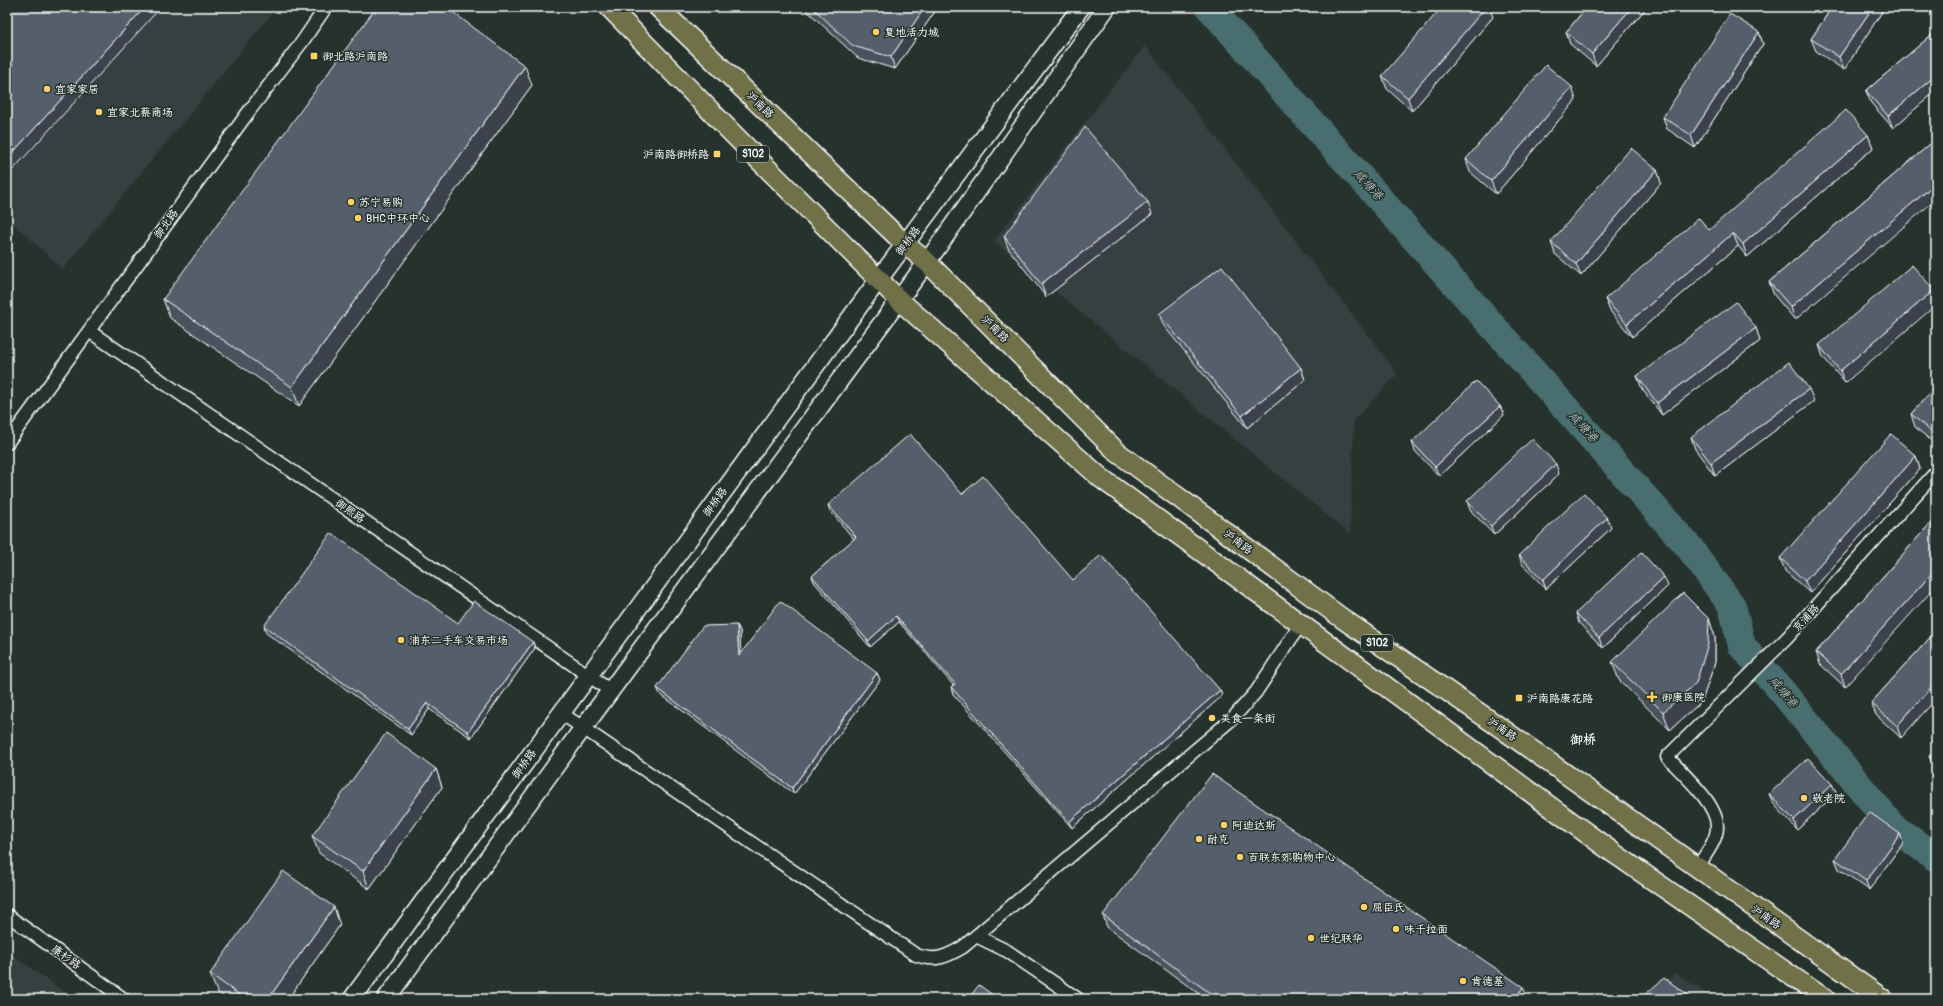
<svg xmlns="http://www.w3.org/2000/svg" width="1943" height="1006" viewBox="0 0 1943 1006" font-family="Pangolin,'LXGW WenKai TC',sans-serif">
<rect width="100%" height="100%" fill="#26332d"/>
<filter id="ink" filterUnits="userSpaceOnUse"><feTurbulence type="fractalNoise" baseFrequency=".025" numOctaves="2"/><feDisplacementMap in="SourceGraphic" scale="8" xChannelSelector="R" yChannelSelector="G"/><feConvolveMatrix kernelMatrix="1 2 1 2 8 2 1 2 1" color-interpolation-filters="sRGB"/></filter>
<g filter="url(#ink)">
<g fill="#344040">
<path d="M7,7H277L63,269L7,218Z"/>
<path d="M1145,45L1398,374L1354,420L1350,534L994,241Z"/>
<path d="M7,951L74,999H7Z"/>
<path d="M1675,973L1716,999H1645Z"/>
</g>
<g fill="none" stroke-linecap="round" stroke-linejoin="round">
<path stroke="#4a6e70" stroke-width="28" d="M1209,7L1689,547L1732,606L1742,646L1781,690L1892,826L1936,858"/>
<defs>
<g id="minor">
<path d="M89,331L611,691"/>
<path d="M7,443L250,110L302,42L326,7"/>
<path d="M561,713L916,955C935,962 946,957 963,947L1232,719L1256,692L1300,625"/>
<path d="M1697,868C1704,856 1717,841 1717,827C1718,804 1682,773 1667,757L1787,638L1936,472"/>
<path d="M7,915L124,999"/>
<path d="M976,936L1007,951L1078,999"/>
</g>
<g id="secondary">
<path d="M352,999L879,279L1081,7"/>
<path d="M386,999L583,728L927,262L1107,7"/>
</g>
<g id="primary">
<path d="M609,7L735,136L899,300L1101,478L1615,854L1825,999"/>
<path d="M658,7L906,245L927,262L1117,452L1343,619L1498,726L1883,999"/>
</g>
</defs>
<use href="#minor" stroke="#fff" stroke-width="15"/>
<use href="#secondary" stroke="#fff" stroke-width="20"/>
<use href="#primary" stroke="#fff" stroke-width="22"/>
<use href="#minor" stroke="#26332d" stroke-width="12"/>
<use href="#secondary" stroke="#26332d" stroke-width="17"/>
<use href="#primary" stroke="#70704a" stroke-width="19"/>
</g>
<g fill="#48525d" stroke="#fff">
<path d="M7,7L10,173L7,171Z"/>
<path d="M803,7H938L895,69L858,58Z"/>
<path d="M1587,7H1647L1596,66L1570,44L1566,32Z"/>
<path d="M1832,7H1885L1844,70L1816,51L1811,39Z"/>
<path d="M1493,17L1412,111L1387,89L1382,76Z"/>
<path d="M1936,31V91L1893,128L1871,103L1866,91Z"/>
<path d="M1759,32L1763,44L1695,148L1667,129L1663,117Z"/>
<path d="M532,85L299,406L170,318L163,299Z"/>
<path d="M1576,100L1496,194L1470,172L1466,159Z"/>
<path d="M1868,135L1873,148L1747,257L1738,246L1632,337L1610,311L1605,299L1709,230Z"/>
<path d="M1936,139L1795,320L1774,295L1769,282Z"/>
<path d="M1657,170L1661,183L1581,276L1555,254L1551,242Z"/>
<path d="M1152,214L1046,297L1008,248L1004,236Z"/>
<path d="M1934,290L1845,383L1823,357L1819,345Z"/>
<path d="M1159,314L1301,368L1305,380L1247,428L1164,326Z"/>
<path d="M1756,328L1760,341L1662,415L1642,389L1637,376Z"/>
<path d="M1936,386V445L1915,427L1911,414Z"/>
<path d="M1814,401L1715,476L1695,449L1691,437Z"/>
<path d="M1500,406L1504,415L1439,476L1415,451L1412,442Z"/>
<path d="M1916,456L1920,469L1810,593L1785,571L1780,558Z"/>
<path d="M1559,474L1494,535L1470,510L1467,501Z"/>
<path d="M962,494L1073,580L1220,690L1222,696L1072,828L953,694L951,687L953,685L899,622L870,647L814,582L812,576L854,539L830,511L828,505Z"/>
<path d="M1936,517L1845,687L1820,664L1816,652Z"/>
<path d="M1611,528L1546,589L1522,564L1519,555Z"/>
<path d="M1668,586L1603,648L1579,623L1576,613Z"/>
<path d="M1709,619L1715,637V662L1702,701L1670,730L1619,680L1612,662Z"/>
<path d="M458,623L533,642L535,648L471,738L429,709L411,735L266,633L264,626Z"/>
<path d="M737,625L740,631V654L877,673L880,680L794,794L660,694L657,688Z"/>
<path d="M1936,631L1901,738L1876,715L1871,703Z"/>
<path d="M1936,749V771L1934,769L1929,756Z"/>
<path d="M436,769L442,787L369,889L319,853L312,836Z"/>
<path d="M1832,784L1836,793L1797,830L1773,803L1769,794Z"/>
<path d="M1900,834L1903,843L1869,890L1839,869L1835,859Z"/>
<path d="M1103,915L1528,999H1206L1107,927Z"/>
<path d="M340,925L288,999H227L217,992L210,974Z"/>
</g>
<g fill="#3b424c" stroke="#fff">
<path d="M145,7H161L10,173L7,166V159Z"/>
<path d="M925,7H938L895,69L891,57Z"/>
<path d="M1486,7H1489L1493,17L1412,111L1408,98Z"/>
<path d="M1632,7H1647L1596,66L1592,54Z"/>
<path d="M1873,7H1885L1844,70L1839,57Z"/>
<path d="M1759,32L1763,44L1695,148L1691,135Z"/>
<path d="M525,66L532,85L299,406L292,387Z"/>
<path d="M1936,75V91L1893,128L1888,116Z"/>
<path d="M1572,87L1576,100L1496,194L1491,181Z"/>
<path d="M1868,135L1873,148L1747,257L1743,244Z"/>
<path d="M1657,170L1661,183L1581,276L1576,264Z"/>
<path d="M1936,183V199L1795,320L1791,307Z"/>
<path d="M1148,202L1152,214L1046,297L1041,284Z"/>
<path d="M1733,233L1738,246L1632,337L1627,324Z"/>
<path d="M1934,290L1936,295V305L1845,383L1840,371Z"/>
<path d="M1756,328L1760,341L1662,415L1657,403Z"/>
<path d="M1301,368L1305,380L1247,428L1242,416Z"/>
<path d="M1809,389L1814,401L1715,476L1711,463Z"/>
<path d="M1500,406L1504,415L1439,476L1435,467Z"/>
<path d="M1916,456L1920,469L1810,593L1805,581Z"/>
<path d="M1556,464L1559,474L1494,535L1491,526Z"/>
<path d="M1607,518L1611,528L1546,589L1543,580Z"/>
<path d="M1936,569V586L1845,687L1841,674Z"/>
<path d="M1664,577L1668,586L1603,648L1599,638Z"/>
<path d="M896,616L899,622L870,647L868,641Z"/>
<path d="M1709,619L1715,637V662L1702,701L1670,730L1663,712Z"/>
<path d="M737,625L740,631L741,663L739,656Z"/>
<path d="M533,642L535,648L471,738L468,732Z"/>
<path d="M877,673L880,680L794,794L792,788Z"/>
<path d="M1936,682V699L1901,738L1897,726Z"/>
<path d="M1220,690L1222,696L1072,828L1069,822Z"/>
<path d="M427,703L429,709L411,735L408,729Z"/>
<path d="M436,769L442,787L369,889L363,871Z"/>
<path d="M1832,784L1836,793L1797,830L1794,820Z"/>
<path d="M1900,834L1903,843L1869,890L1866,881Z"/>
<path d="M334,907L340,925L288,999H268Z"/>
<path d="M1523,987L1528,999H1515Z"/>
</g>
<g fill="#545f6c" stroke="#fff">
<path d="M7,7H145L7,159Z"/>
<path d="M389,7H446L525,66L292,387L163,299L375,9Z"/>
<path d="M812,7H925L891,57L853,46Z"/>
<path d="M1442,7H1486L1408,98L1382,76Z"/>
<path d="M1587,7H1632L1592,54L1566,32Z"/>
<path d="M1832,7H1873L1839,57L1811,39Z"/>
<path d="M1730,14L1759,32L1691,135L1663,117Z"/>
<path d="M1936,31V75L1888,116L1866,91Z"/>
<path d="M1546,65L1572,87L1491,181L1466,159Z"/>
<path d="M1846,110L1868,135L1743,244L1733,233L1627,324L1605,299L1699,218L1709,230Z"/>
<path d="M1085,127L1148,202L1041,284L1004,236Z"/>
<path d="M1936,139V183L1791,307L1769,282Z"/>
<path d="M1631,148L1657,170L1576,264L1551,242Z"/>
<path d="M1912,265L1934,290L1840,371L1819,345Z"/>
<path d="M1222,266L1301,368L1242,416L1159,314Z"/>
<path d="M1736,302L1756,328L1657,403L1637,376Z"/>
<path d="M1789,362L1809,389L1711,463L1691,437Z"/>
<path d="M1476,381L1500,406L1435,467L1412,442Z"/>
<path d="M1936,386V436L1911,414Z"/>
<path d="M910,434L962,494L983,476L1073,580L1101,555L1220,690L1069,822L951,687L955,684L896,616L868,641L812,576L856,537L828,505Z"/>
<path d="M1891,434L1916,456L1805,581L1780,558Z"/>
<path d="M1532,439L1556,464L1491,526L1467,501Z"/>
<path d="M1584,493L1607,518L1543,580L1519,555Z"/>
<path d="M1936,517V569L1841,674L1816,652Z"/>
<path d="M331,533L458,623L474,601L533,642L468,732L427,703L408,729L264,626Z"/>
<path d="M1641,552L1664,577L1599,638L1576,613Z"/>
<path d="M1683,593L1709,619L1708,644L1696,683L1663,712L1612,662Z"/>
<path d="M780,601L877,673L792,788L657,688L703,626L737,625L739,656Z"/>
<path d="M1936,631V682L1897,726L1871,703Z"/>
<path d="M386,733L436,769L363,871L312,836Z"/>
<path d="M1936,749V762L1929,756Z"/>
<path d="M1808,758L1832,784L1794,820L1769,794Z"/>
<path d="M1212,774L1523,987L1515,999H1218L1103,915Z"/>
<path d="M1869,812L1900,834L1866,881L1835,859Z"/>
<path d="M283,871L334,907L268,999H245L210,974Z"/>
<path d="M1664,978L1694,999H1640Z"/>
<path d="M979,985L998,999H968Z"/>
</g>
</g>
<g fill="#ffd166" stroke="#26332d" stroke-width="1.5">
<circle cx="876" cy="32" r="4"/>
<rect x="310" y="52" width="8" height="8" rx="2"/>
<circle cx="47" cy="89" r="4"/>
<circle cx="99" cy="112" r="4"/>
<rect x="713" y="150" width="8" height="8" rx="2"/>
<circle cx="351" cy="202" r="4"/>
<circle cx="358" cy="218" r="4"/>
<circle cx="401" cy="640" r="4"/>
<path d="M1650 691h4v4h4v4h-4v4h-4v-4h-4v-4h4z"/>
<rect x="1515" y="694" width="8" height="8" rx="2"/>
<circle cx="1212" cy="718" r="4"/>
<circle cx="1804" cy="798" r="4"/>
<circle cx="1224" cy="825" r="4"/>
<circle cx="1199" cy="839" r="4"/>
<circle cx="1240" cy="857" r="4"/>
<circle cx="1364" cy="907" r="4"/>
<circle cx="1396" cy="929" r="4"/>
<circle cx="1311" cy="938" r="4"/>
<circle cx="1463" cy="981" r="4"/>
</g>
<g text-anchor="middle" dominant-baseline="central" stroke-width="3" stroke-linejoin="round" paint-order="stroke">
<g fill="#26332d" stroke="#bec2c0" stroke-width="1">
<rect x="737" y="146" width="32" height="16" rx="3"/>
<rect x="1361" y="635" width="32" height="16" rx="3"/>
</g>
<g font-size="10" font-weight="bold" fill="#fff">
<text x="753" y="154">S102</text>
<text x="1377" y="643">S102</text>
</g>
<g font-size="11" fill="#fff" stroke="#26332d" text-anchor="start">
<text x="884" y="32">复地活力城</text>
<text x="322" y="56">御北路沪南路</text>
<text x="55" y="89">宜家家居</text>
<text x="107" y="112">宜家北蔡商场</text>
<text x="709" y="154" text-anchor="end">沪南路御桥路</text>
<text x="359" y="202">苏宁易购</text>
<text x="366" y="218">BHC中环中心</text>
<text x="409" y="640">浦东二手车交易市场</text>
<text x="1661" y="697">御康医院</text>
<text x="1527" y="698">沪南路康花路</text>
<text x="1220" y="718">美食一条街</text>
<text x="1812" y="798">敬老院</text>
<text x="1232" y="825">阿迪达斯</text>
<text x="1207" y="839">耐克</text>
<text x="1248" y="857">百联东郊购物中心</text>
<text x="1372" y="907">屈臣氏</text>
<text x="1404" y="929">味千拉面</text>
<text x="1319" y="938">世纪联华</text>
<text x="1471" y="981">肯德基</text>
</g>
<g font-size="11" fill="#fff" stroke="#26332d">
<text transform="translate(760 105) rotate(44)">沪南路</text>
<text transform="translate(166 224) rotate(-54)">御北路</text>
<text transform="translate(908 241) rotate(-53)">御桥路</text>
<text transform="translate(995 329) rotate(45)">沪南路</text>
<text transform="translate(715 502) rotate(-54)">御桥路</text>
<text transform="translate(350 511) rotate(35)">御熙路</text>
<text transform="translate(1238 542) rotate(37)">沪南路</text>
<text transform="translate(1806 618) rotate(-47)">京浦路</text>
<text transform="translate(1502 729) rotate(35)">沪南路</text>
<text transform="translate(524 764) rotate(-54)">御桥路</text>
<text transform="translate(1766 917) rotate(35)">沪南路</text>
<text transform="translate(66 957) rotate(36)">康杉路</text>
</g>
<g font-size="12" font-style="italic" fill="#aebebf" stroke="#26332d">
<text transform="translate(1368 185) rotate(48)">咸塘港</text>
<text transform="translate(1583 427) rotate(48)">咸塘港</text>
<text transform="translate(1783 692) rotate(50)">咸塘港</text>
</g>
<g font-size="13" font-weight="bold" fill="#fff" stroke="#26332d">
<text x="1583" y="740">御桥</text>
</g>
</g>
<rect width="1943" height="1006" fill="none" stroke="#26332d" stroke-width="24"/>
<rect x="12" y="12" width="1919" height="982" fill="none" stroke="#fff" stroke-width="1.5" filter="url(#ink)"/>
</svg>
